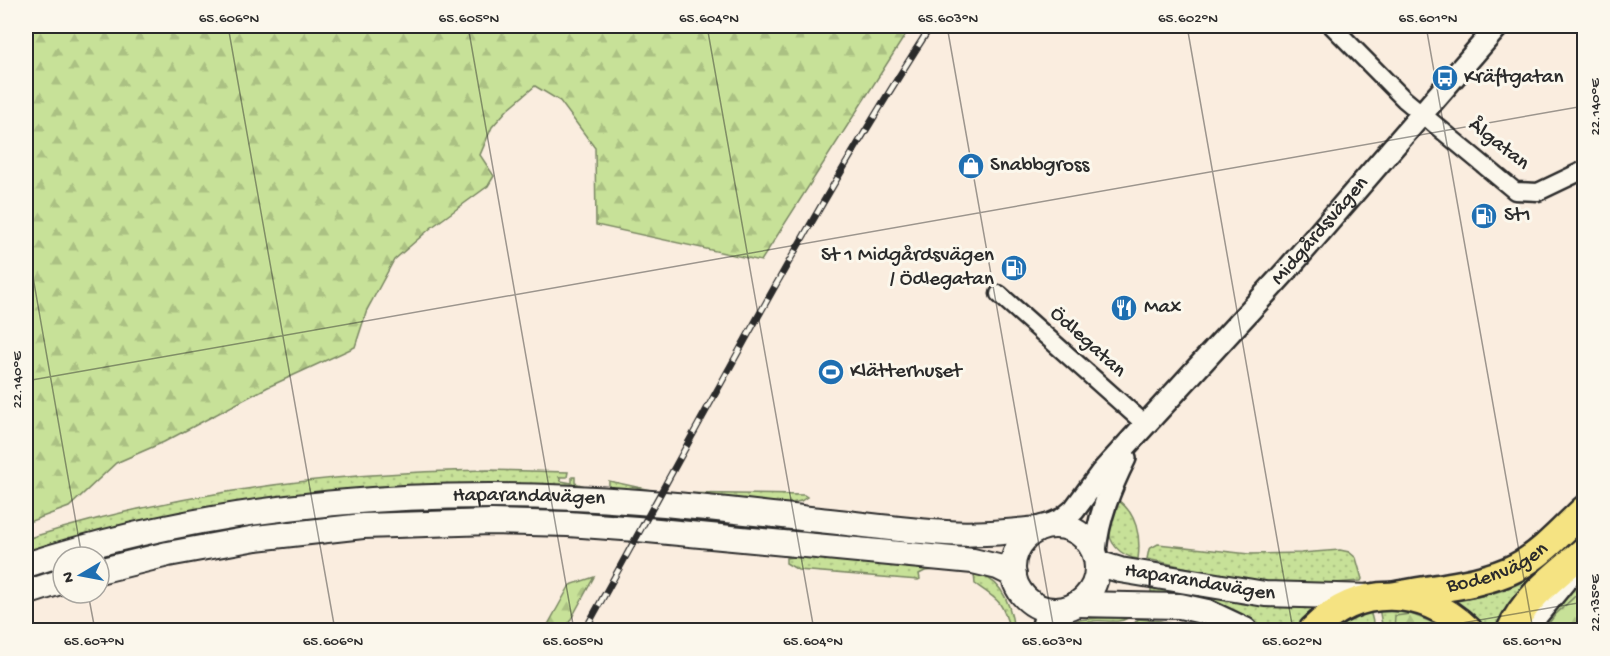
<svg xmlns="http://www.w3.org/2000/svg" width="1610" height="656" viewBox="0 0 1610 656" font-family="'Gochi Hand',sans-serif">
<defs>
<pattern id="grass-dots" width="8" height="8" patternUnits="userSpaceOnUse" patternTransform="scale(1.5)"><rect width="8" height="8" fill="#c7e198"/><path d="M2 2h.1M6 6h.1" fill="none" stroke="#abc183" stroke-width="1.8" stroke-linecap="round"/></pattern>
<pattern id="forest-firs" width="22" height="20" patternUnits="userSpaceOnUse" patternTransform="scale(1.5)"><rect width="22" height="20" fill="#c7e198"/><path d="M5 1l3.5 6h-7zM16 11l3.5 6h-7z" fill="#abc183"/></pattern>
</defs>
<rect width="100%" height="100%" fill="#faeddf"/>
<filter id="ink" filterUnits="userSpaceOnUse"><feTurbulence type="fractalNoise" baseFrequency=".0167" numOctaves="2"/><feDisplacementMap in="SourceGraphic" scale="12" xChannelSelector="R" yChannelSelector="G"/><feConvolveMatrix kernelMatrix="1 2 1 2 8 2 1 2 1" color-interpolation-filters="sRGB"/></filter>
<g filter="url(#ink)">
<g fill="url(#grass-dots)" stroke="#798662" stroke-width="1.5">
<path d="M488,470L568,472L567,477H559L561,481L572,483V477H575V483L588,487L524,486L26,554V539C175,492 331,472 488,470Z"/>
<path d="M609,481L655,491L652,496L604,488L609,487Z"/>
<path d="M670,493L804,495L807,497L801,501L781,505Z"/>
<path d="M1116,499C1137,512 1141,537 1138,559C1120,556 1106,542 1109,522C1110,515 1114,507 1116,499Z"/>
<path d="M442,505L576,507L642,515L638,522L576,515L99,560V557H86L121,548L261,521Z"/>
<path d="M657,516L741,523L961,546V548L653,523Z"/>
<path d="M1584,524V531C1553,561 1514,590 1496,630H1478L1445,602C1469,599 1495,595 1518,584C1541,572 1565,542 1584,524Z"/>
<path d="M1158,544L1249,554L1301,553L1340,550L1349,552L1356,558L1362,579L1361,581C1333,583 1306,587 1278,584C1234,580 1191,568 1147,559L1149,549Z"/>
<path d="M794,557L877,562L937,570L925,571L919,574L920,579L918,580L798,570L786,563V558Z"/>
<path d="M1584,570V588L1555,615L1544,630H1535L1557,599Z"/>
<path d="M974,574C1003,577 1011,606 1014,630H1010C1002,601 1000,601 975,584Z"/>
<path d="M1151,588L1193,592L1263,605L1323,607L1301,630H1264C1234,600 1191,597 1151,592Z"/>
<path d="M1379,608L1410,609L1450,630H1383Z"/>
<path d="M1370,610L1375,630H1330L1337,624Z"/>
<path d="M1099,618H1128C1118,624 1105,620 1094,621C1081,623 1083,631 1067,630L1078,620Z"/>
<path d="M1138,619L1160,621L1196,630H1090C1105,626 1129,634 1138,619Z"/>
</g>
<g fill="url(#forest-firs)" stroke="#798662" stroke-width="1.5">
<path d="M26,26H911L761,261L596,225L595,148L560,101L535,86L508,109L492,127L480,155L494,176L488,186L432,227L394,260L367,310L355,347L268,387L164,442L116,463L69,507L26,523Z"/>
<path d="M594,577L565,630H545L570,585Z"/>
<path d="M1584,588V630H1544L1555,615Z"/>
<path d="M1411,614L1434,623L1443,630H1394L1395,616Z"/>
</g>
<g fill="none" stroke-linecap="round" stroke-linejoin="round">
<defs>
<g id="minor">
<path d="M1332,26L1404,99L1515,191L1538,192L1584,170"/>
<path d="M999,294L1146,425"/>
</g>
<g id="tertiary">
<path id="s1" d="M1047,526L1063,519L1074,510L1102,472L1287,270L1498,26"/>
<path d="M1095,552C1098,518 1110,488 1125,458"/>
<path d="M1042,630L1047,609"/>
<path d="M1528,630L1538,614L1569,576"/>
</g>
<g id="secondary">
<circle cx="1055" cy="568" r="42"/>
<path id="s2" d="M1097,563L1120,570L1265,594L1372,597"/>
<path id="s3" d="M26,565C222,501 434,486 639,502C706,507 772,515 838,522C874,526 910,531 946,533C976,535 1007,532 1038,529"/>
<path d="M99,571L168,554L256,538L363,526L492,522L568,524L637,529L973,561L998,567L1014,575"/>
<path d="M26,593L63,581"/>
<path d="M1077,604L1180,606L1207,612L1245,630"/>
</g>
<g id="primary">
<path id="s4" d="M1394,596C1433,588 1483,585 1517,567C1542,554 1564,529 1584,510"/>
<path d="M1313,630C1358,584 1423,586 1468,630"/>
<path d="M1511,630C1525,597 1558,574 1584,551"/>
</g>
</defs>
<use href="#minor" stroke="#2b2b2b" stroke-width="21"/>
<use href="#tertiary" stroke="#2b2b2b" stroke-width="26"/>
<use href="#secondary" stroke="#2b2b2b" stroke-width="28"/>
<use href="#primary" stroke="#2b2b2b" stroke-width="32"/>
<use href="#minor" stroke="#fbf7ec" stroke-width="16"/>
<use href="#tertiary" stroke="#fbf7ec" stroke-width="21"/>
<use href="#secondary" stroke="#fbf7ec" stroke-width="24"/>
<use href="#primary" stroke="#f5e382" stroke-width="27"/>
<defs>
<path id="rail" d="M585,630C698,428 805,221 931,26"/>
</defs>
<use href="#rail" stroke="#2b2b2b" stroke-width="7"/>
<use href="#rail" stroke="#fbf7ec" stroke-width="4.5" stroke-dasharray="14" stroke-linecap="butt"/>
</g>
</g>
<path fill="none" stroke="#2b2b2b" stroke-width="1.5" stroke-opacity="0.45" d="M228,26L335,630M468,26L574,630M707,26L814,630M947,26L1054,630M1187,26L1293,630M1426,26L1533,630M26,237L82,557M26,381L1584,106M88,593L95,630M1421,630L1584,602"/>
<defs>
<symbol id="bus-disc" viewBox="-11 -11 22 22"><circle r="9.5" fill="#1f6fb2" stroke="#fbf7ec"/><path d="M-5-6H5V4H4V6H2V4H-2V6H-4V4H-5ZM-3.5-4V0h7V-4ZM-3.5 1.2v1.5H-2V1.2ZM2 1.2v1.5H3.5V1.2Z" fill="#fff"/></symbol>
<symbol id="shop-disc" viewBox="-11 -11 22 22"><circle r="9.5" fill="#1f6fb2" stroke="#fbf7ec"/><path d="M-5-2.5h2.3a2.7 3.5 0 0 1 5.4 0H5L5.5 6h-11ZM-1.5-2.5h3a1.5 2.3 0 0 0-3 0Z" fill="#fff"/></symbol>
<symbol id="fuel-disc" viewBox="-11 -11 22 22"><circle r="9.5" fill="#1f6fb2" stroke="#fbf7ec"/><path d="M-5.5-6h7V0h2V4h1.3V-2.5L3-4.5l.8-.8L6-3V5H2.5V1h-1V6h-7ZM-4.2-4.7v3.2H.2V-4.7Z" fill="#fff"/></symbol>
<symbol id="restaurant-disc" viewBox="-11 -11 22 22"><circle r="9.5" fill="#1f6fb2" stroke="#fbf7ec"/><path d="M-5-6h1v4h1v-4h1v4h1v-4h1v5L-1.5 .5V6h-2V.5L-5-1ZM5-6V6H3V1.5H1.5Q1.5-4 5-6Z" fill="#fff"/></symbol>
<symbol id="stadium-disc" viewBox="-11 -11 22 22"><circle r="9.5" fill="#1f6fb2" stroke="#fbf7ec"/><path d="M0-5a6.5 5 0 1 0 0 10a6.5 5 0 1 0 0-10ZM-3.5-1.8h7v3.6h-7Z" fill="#fff"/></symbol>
</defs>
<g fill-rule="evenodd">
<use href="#bus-disc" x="1430" y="63" width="30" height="30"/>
<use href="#shop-disc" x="956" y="151" width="30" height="30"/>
<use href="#fuel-disc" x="1469" y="201" width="30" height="30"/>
<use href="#fuel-disc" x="999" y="253" width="30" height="30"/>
<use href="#restaurant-disc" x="1109" y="293" width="30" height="30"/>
<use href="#stadium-disc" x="816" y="357" width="30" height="30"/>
</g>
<g text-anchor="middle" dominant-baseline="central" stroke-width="6" stroke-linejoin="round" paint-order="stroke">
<g font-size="21" fill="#2b2b2b" stroke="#fbf7ec" text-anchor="start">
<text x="1464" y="78">Kräftgatan</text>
<text x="990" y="166">Snabbgross</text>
<text x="1504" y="216">St1</text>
<text x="994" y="256" text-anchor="end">St 1 Midgårdsvägen<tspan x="994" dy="24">/ Ödlegatan</tspan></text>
<text x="1144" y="308">Max</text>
<text x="850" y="372">Klätterhuset</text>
</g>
<g font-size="21" fill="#2b2b2b" stroke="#fbf7ec">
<text transform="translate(1498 145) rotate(38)">Ålgatan</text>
<text stroke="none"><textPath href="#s1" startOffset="404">Midgårdsvägen</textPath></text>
<text transform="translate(1087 343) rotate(42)">Ödlegatan</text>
<text stroke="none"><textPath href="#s3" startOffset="510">Haparandavägen</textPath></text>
<text stroke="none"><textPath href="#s4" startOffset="108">Bodenvägen</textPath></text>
<text stroke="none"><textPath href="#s2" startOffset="105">Haparandavägen</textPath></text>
</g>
</g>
<rect width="1610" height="656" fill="none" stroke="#fbf7ec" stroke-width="66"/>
<g transform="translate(81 575) rotate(260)"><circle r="28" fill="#fbf7ec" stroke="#a8a59f" stroke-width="1.5"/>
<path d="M0-4.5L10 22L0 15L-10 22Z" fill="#1f6fb2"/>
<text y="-9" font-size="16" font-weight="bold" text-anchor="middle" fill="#2b2b2b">N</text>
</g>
<rect x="33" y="33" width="1544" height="590" fill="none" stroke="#2b2b2b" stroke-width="2"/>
<g font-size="15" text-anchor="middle" fill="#2b2b2b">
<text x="229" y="22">65.606°N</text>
<text x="469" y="22">65.605°N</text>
<text x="709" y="22">65.604°N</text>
<text x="948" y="22">65.603°N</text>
<text x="1188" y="22">65.602°N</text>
<text x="1428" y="22">65.601°N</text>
<text transform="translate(1594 107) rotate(-90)" y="5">22.140°E</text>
<text transform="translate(16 380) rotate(-90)" y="5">22.140°E</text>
<text transform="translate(1594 603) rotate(-90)" y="5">22.135°E</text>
<text x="94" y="645">65.607°N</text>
<text x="333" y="645">65.606°N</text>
<text x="573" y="645">65.605°N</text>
<text x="813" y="645">65.604°N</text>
<text x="1052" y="645">65.603°N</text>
<text x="1292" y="645">65.602°N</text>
<text x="1532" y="645">65.601°N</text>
</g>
</svg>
